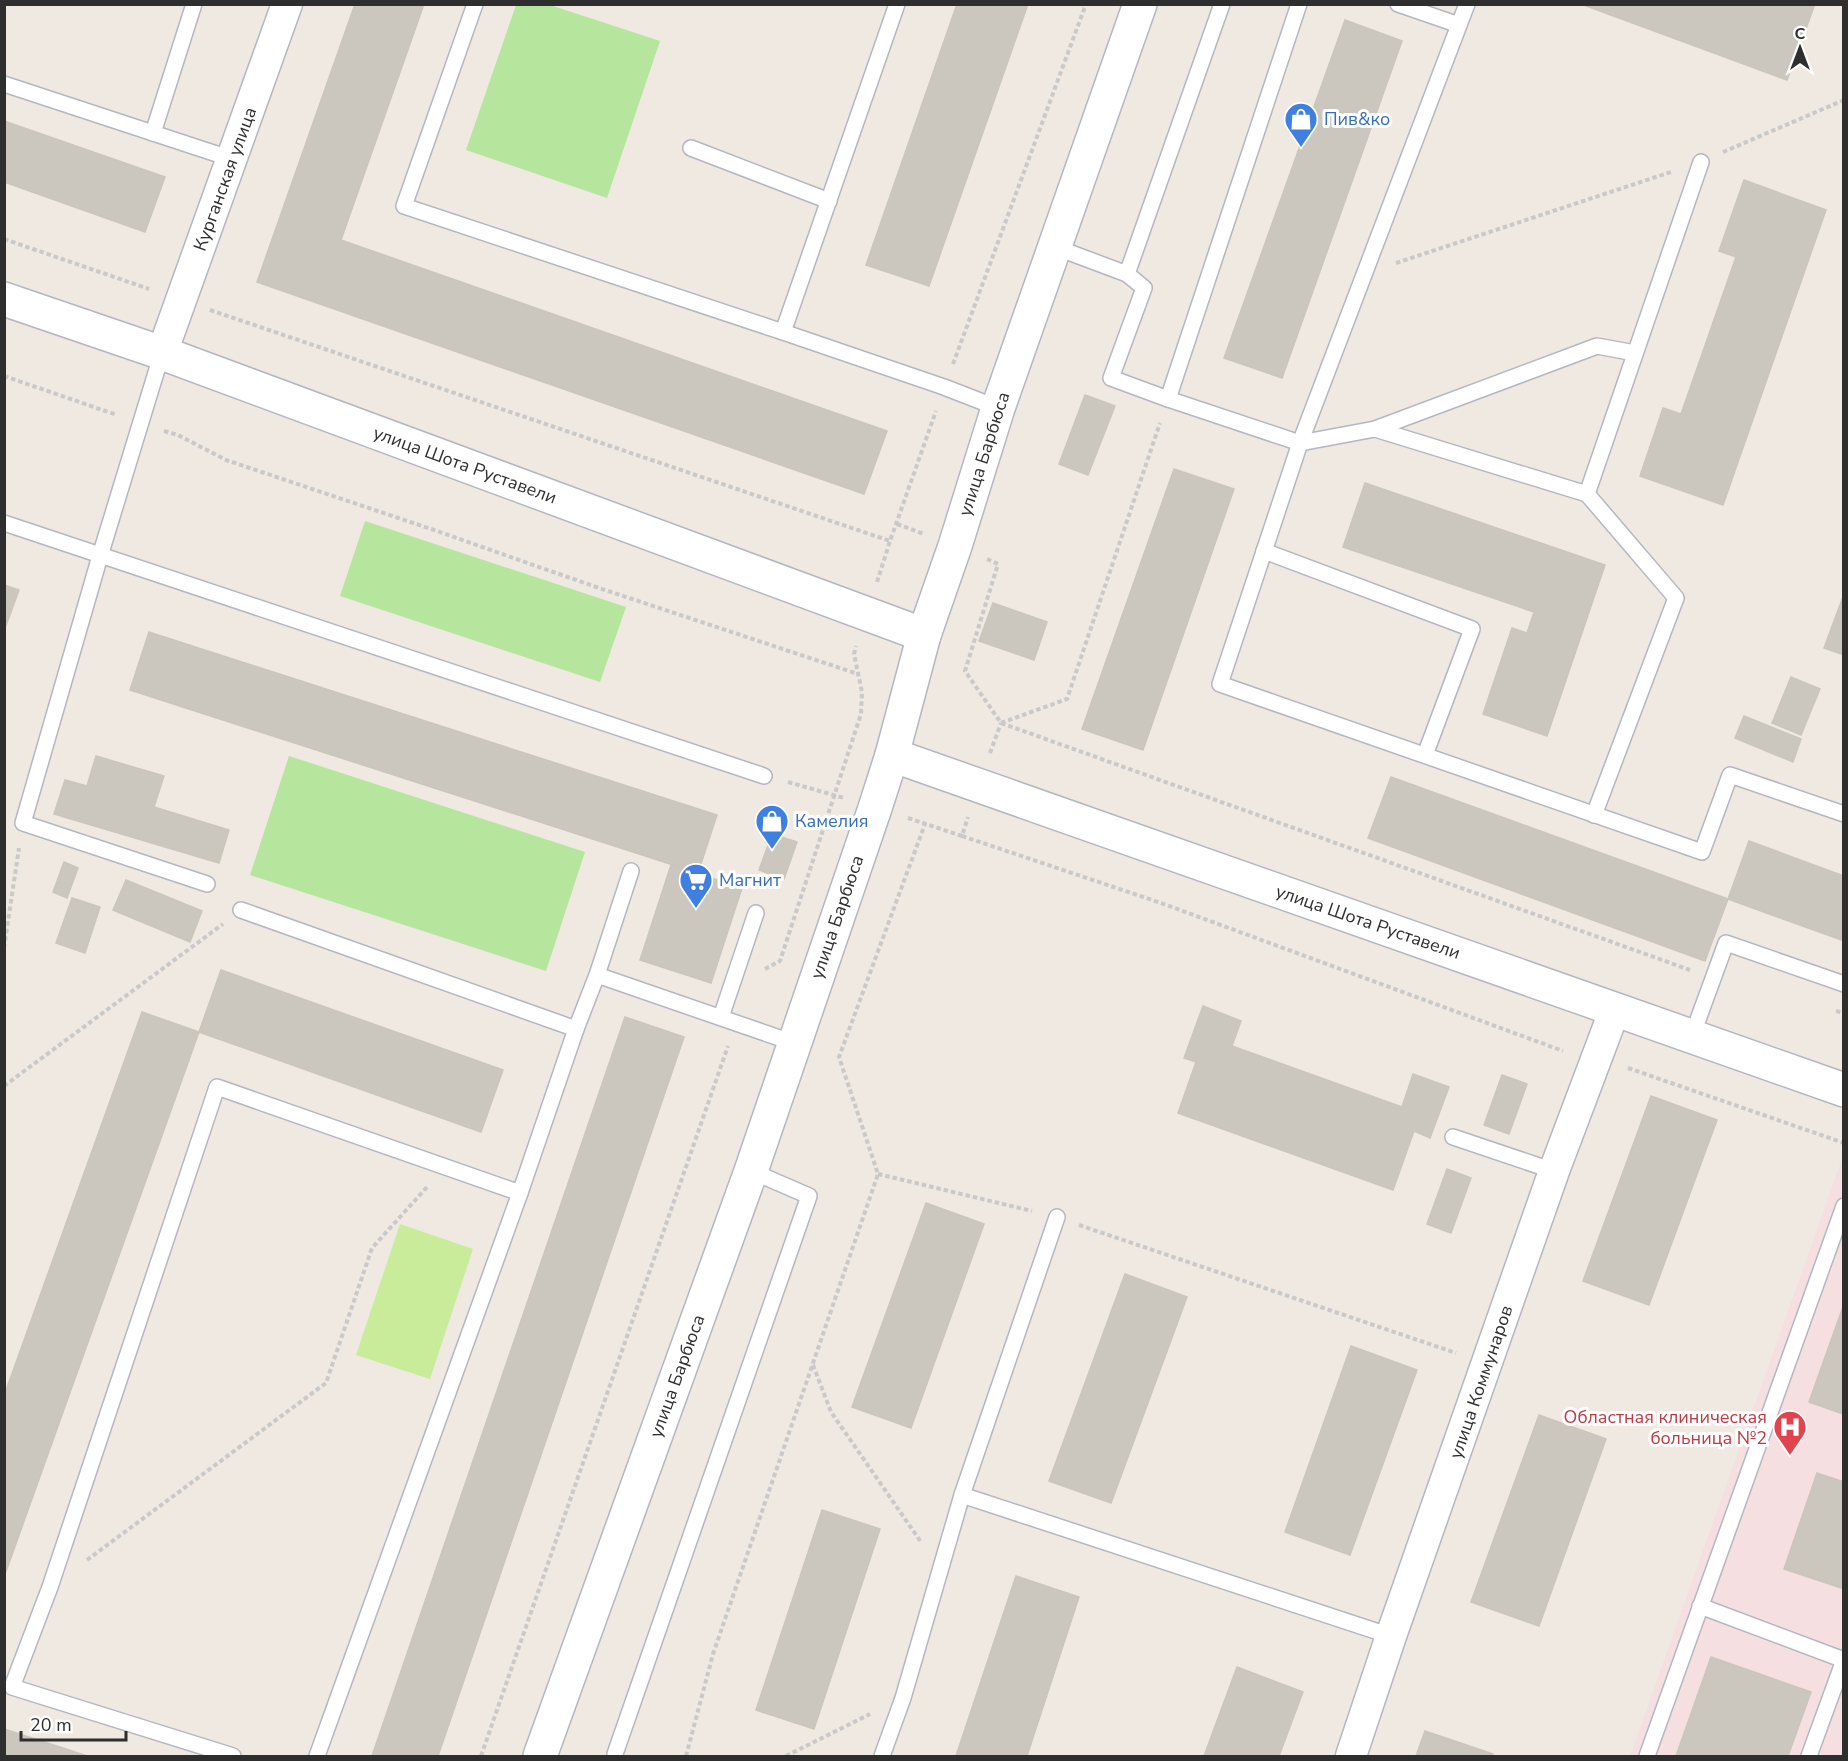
<svg xmlns="http://www.w3.org/2000/svg" width="1848" height="1761" viewBox="0 0 1848 1761" font-family="'Nunito Sans',sans-serif">
<rect width="100%" height="100%" fill="#efe9e1"/>
<path fill="#f5dfe0" d="M1843,1156V1756H1630Z"/>
<g fill="#b6e59e">
<path d="M516,5H550L660,41L607,198L466,150Z"/>
<path d="M365,521L626,607L600,682L340,596Z"/>
<path d="M289,756L585,852L546,971L250,875Z"/>
</g>
<path fill="#c9ec9a" d="M400,1224L473,1249L430,1379L356,1355Z"/>
<g fill="#cbc7bf" stroke="#cbc5ba" stroke-width="1.5">
<path d="M355,4H424L341,240L887,431L864,494L257,282Z"/>
<path d="M957,4H1028L929,286L866,265Z"/>
<path d="M1581,4H1815L1787,80Z"/>
<path d="M1345,20L1402,41L1282,378L1224,358Z"/>
<path d="M4,121L165,177L145,232L4,182Z"/>
<path d="M1744,180L1826,210L1723,505L1640,476L1663,408L1681,414L1736,257L1719,251Z"/>
<path d="M1085,395L1115,406L1088,475L1059,464Z"/>
<path d="M1174,469L1234,489L1143,750L1082,729Z"/>
<path d="M1365,483L1605,565L1547,736L1483,714L1512,628L1527,633L1534,612L1343,547Z"/>
<path d="M4,585L19,590L4,631Z"/>
<path d="M1844,594V655L1824,648Z"/>
<path d="M993,603L1047,622L1034,660L979,641Z"/>
<path d="M149,632L717,815L698,873L130,690Z"/>
<path d="M1791,677L1820,689L1801,735L1772,723Z"/>
<path d="M1744,716L1801,739L1793,762L1735,738Z"/>
<path d="M96,756L164,776L154,807L229,830L219,863L54,814L65,780L87,786Z"/>
<path d="M1391,777L1728,899L1705,961L1368,838Z"/>
<path d="M772,834L797,842L784,879L759,870Z"/>
<path d="M1749,841L1844,876V941L1728,899Z"/>
<path d="M64,862L78,868L67,898L53,892Z"/>
<path d="M671,865L742,888L711,983L640,960Z"/>
<path d="M126,880L202,911L190,942L113,910Z"/>
<path d="M72,898L100,907L85,953L56,943Z"/>
<path d="M221,970L503,1070L481,1132L199,1032Z"/>
<path d="M1203,1006L1241,1021L1232,1046L1402,1107L1413,1074L1449,1087L1430,1138L1414,1131L1393,1190L1178,1113L1196,1062L1184,1058Z"/>
<path d="M142,1012L199,1032L4,1577V1396Z"/>
<path d="M625,1017L684,1037L438,1756H372Z"/>
<path d="M1502,1075L1527,1084L1509,1134L1484,1125Z"/>
<path d="M1651,1096L1717,1120L1649,1305L1583,1281Z"/>
<path d="M1447,1169L1471,1178L1451,1233L1427,1224Z"/>
<path d="M926,1203L984,1224L911,1428L852,1407Z"/>
<path d="M1125,1274L1187,1297L1111,1503L1049,1481Z"/>
<path d="M1844,1304V1413L1843,1414L1809,1402Z"/>
<path d="M1351,1346L1417,1370L1350,1555L1285,1532Z"/>
<path d="M1539,1415L1606,1439L1539,1626L1471,1602Z"/>
<path d="M1817,1473L1844,1482V1589L1784,1569Z"/>
<path d="M822,1510L880,1529L814,1729L756,1710Z"/>
<path d="M1016,1576L1079,1597L1027,1756H956Z"/>
<path d="M1711,1657L1811,1692L1788,1756H1676Z"/>
<path d="M1237,1667L1303,1692L1279,1756H1204Z"/>
<path d="M4,1729L66,1749L87,1756H4Z"/>
<path d="M1425,1731L1493,1754L1492,1756H1416Z"/>
</g>
<g fill="none" stroke-linecap="round" stroke-linejoin="round">
<defs>
<g id="lane">
<path d="M475,4L404,206L783,332L897,4"/>
<path d="M1398,4L1459,25"/>
<path d="M1467,4L1300,443L1220,684L1702,852L1730,775L1844,814"/>
<path d="M4,84L232,159"/>
<path d="M153,133L194,4"/>
<path d="M691,148L829,201"/>
<path d="M1055,247L1127,274L1144,288L1111,378L1168,399L1300,443L1375,429L1587,494"/>
<path d="M1127,274L1222,4"/>
<path d="M783,332L944,387L998,408"/>
<path d="M162,353L100,556L23,823L207,884"/>
<path d="M1168,399L1299,4"/>
<path d="M1375,429L1597,346L1635,353"/>
<path d="M4,523L764,776"/>
<path d="M1264,551L1472,629L1425,755"/>
<path d="M1594,815L1676,598L1587,494L1701,162"/>
<path d="M241,910L576,1029"/>
<path d="M597,975L794,1043"/>
<path d="M721,1017L756,913"/>
<path d="M1692,1036L1726,943L1844,984"/>
<path d="M1453,1137L1554,1171"/>
<path d="M962,1495L1391,1636"/>
<path d="M1700,1606L1844,1660"/>
<path d="M615,1754L809,1196L751,1171"/>
<path d="M233,1756L12,1687L50,1587L217,1087L520,1193"/>
<path d="M317,1756L520,1193L576,1029L597,975L631,871"/>
<path d="M882,1756L903,1698L962,1495L1057,1217"/>
<path d="M1647,1756L1844,1206"/>
<path d="M1809,1756L1844,1660"/>
</g>
<g id="street">
<path d="M162,353L287,4"/>
<path d="M1351,1756L1391,1636L1554,1171L1615,1009"/>
</g>
<g id="secondary">
<path d="M4,299L162,353L924,635"/>
<path d="M892,755L1844,1090"/>
<path d="M540,1756L751,1171L875,808L892,755L924,635L955,546L998,408L1140,4"/>
</g>
</defs>
<use href="#lane" stroke="#b4b7c1" stroke-width="18"/>
<use href="#street" stroke="#b4b7c1" stroke-width="33"/>
<use href="#secondary" stroke="#b4b7c1" stroke-width="36"/>
<g stroke="#c9c9c9" stroke-width="4" stroke-dasharray="4.5 3" stroke-linecap="butt">
<path d="M1723,152L1844,100"/>
<path d="M4,239L149,289"/>
<path d="M1396,263L1671,172"/>
<path d="M210,310L890,541L936,411"/>
<path d="M953,364L1086,4"/>
<path d="M4,376L117,415"/>
<path d="M164,431L178,435L226,460L437,531L596,587L858,674"/>
<path d="M897,524L924,534"/>
<path d="M987,559L998,564L965,671L1001,723L1690,970"/>
<path d="M877,582L890,541"/>
<path d="M1001,723L1067,699L1160,423"/>
<path d="M990,753L1001,723"/>
<path d="M788,782L844,798"/>
<path d="M908,818L962,836L968,817"/>
<path d="M962,836L1161,903L1563,1051"/>
<path d="M4,948L19,848"/>
<path d="M765,969L780,961L861,714L862,692L854,654L856,646"/>
<path d="M1836,1011L1844,1013"/>
<path d="M1628,1068L1844,1143"/>
<path d="M4,1086L223,924"/>
<path d="M878,1174L1032,1211"/>
<path d="M1079,1225L1456,1353"/>
<path d="M813,1365L831,1412L921,1542"/>
<path d="M87,1560L326,1383L372,1248L428,1186"/>
<path d="M481,1756L728,1046"/>
<path d="M686,1756L713,1654L878,1174L839,1057L925,824"/>
<path d="M786,1756L870,1714"/>
</g>
<use href="#lane" stroke="#fff" stroke-width="15"/>
<use href="#street" stroke="#fff" stroke-width="30"/>
<use href="#secondary" stroke="#fff" stroke-width="33"/>
</g>
<defs>
<symbol id="shop-pin" viewBox="-11 -11 22 30"><path d="M0 17L-7.5 6A9.5 9.5 0 1 1 7.5 6Z" fill="#3f7fe0" stroke="#fff"/><path d="M-5-2.5h2.3a2.7 3.5 0 0 1 5.4 0H5L5.5 6h-11ZM-1.5-2.5h3a1.5 2.3 0 0 0-3 0Z" fill="#fff"/></symbol>
<symbol id="supermarket-pin" viewBox="-11 -11 22 30"><path d="M0 17L-7.5 6A9.5 9.5 0 1 1 7.5 6Z" fill="#3f7fe0" stroke="#fff"/><path d="M-6-5.5h2.5l.6 2H6L4.5 2H-2.5L-4.4-4H-6ZM-1.5 3.2a1.3 1.3 0 1 0 .1 0ZM3 3.2a1.3 1.3 0 1 0 .1 0Z" fill="#fff"/></symbol>
<symbol id="hospital-pin" viewBox="-11 -11 22 30"><path d="M0 17L-7.5 6A9.5 9.5 0 1 1 7.5 6Z" fill="#e0444e" stroke="#fff"/><path d="M-5-5h3v3.5h4V-5h3V5h-3V1.5h-4V5h-3Z" fill="#fff"/></symbol>
</defs>
<g fill-rule="evenodd">
<use href="#shop-pin" x="1282" y="100" width="38" height="52"/>
<use href="#shop-pin" x="753" y="802" width="38" height="52"/>
<use href="#supermarket-pin" x="677" y="861" width="38" height="52"/>
<use href="#hospital-pin" x="1771" y="1408" width="38" height="52"/>
</g>
<g text-anchor="middle" dominant-baseline="central" stroke-width="6" stroke-linejoin="round" paint-order="stroke">
<g font-size="18" fill="#366cbe" stroke="#fff" text-anchor="start">
<text x="1324" y="119">Пив&amp;ко</text>
<text x="795" y="821">Камелия</text>
<text x="719" y="880">Магнит</text>
</g>
<g font-size="18" fill="#2e2e2e" stroke="#fff">
<text transform="translate(225 179) rotate(-70)">Курганская улица</text>
<text transform="translate(984 454) rotate(-72)">улица Барбюса</text>
<text transform="translate(465 465) rotate(20)">улица Шота Руставели</text>
<text transform="translate(837 917) rotate(-71)">улица Барбюса</text>
<text transform="translate(1368 922) rotate(19)">улица Шота Руставели</text>
<text transform="translate(677 1376) rotate(-70)">улица Барбюса</text>
<text transform="translate(1481 1382) rotate(-71)">улица Коммунаров</text>
</g>
<g font-size="18" fill="#be3a42" stroke="#fff" text-anchor="end">
<text x="1767" y="1417">Областная клиническая<tspan x="1767" dy="21">больница №2</tspan></text>
</g>
</g>
<rect width="1848" height="1761" fill="none" stroke="#2e2e2e" stroke-width="12"/>
<g transform="translate(1800 48)" stroke="#ffffff" stroke-width="4.5" paint-order="stroke">
<path d="M0-4.5L10 22L0 15L-10 22Z" fill="#2e2e2e"/>
<text y="-9" font-size="16" font-weight="bold" text-anchor="middle" fill="#2e2e2e">С</text>
</g>
<path d="M21 1731v9h105v-9" fill="none" stroke="#2e2e2e" stroke-width="3"/>
<text x="30" y="1731" font-size="18" fill="#2e2e2e" stroke="#ffffff" stroke-width="4.5" paint-order="stroke">20 m</text>
</svg>
